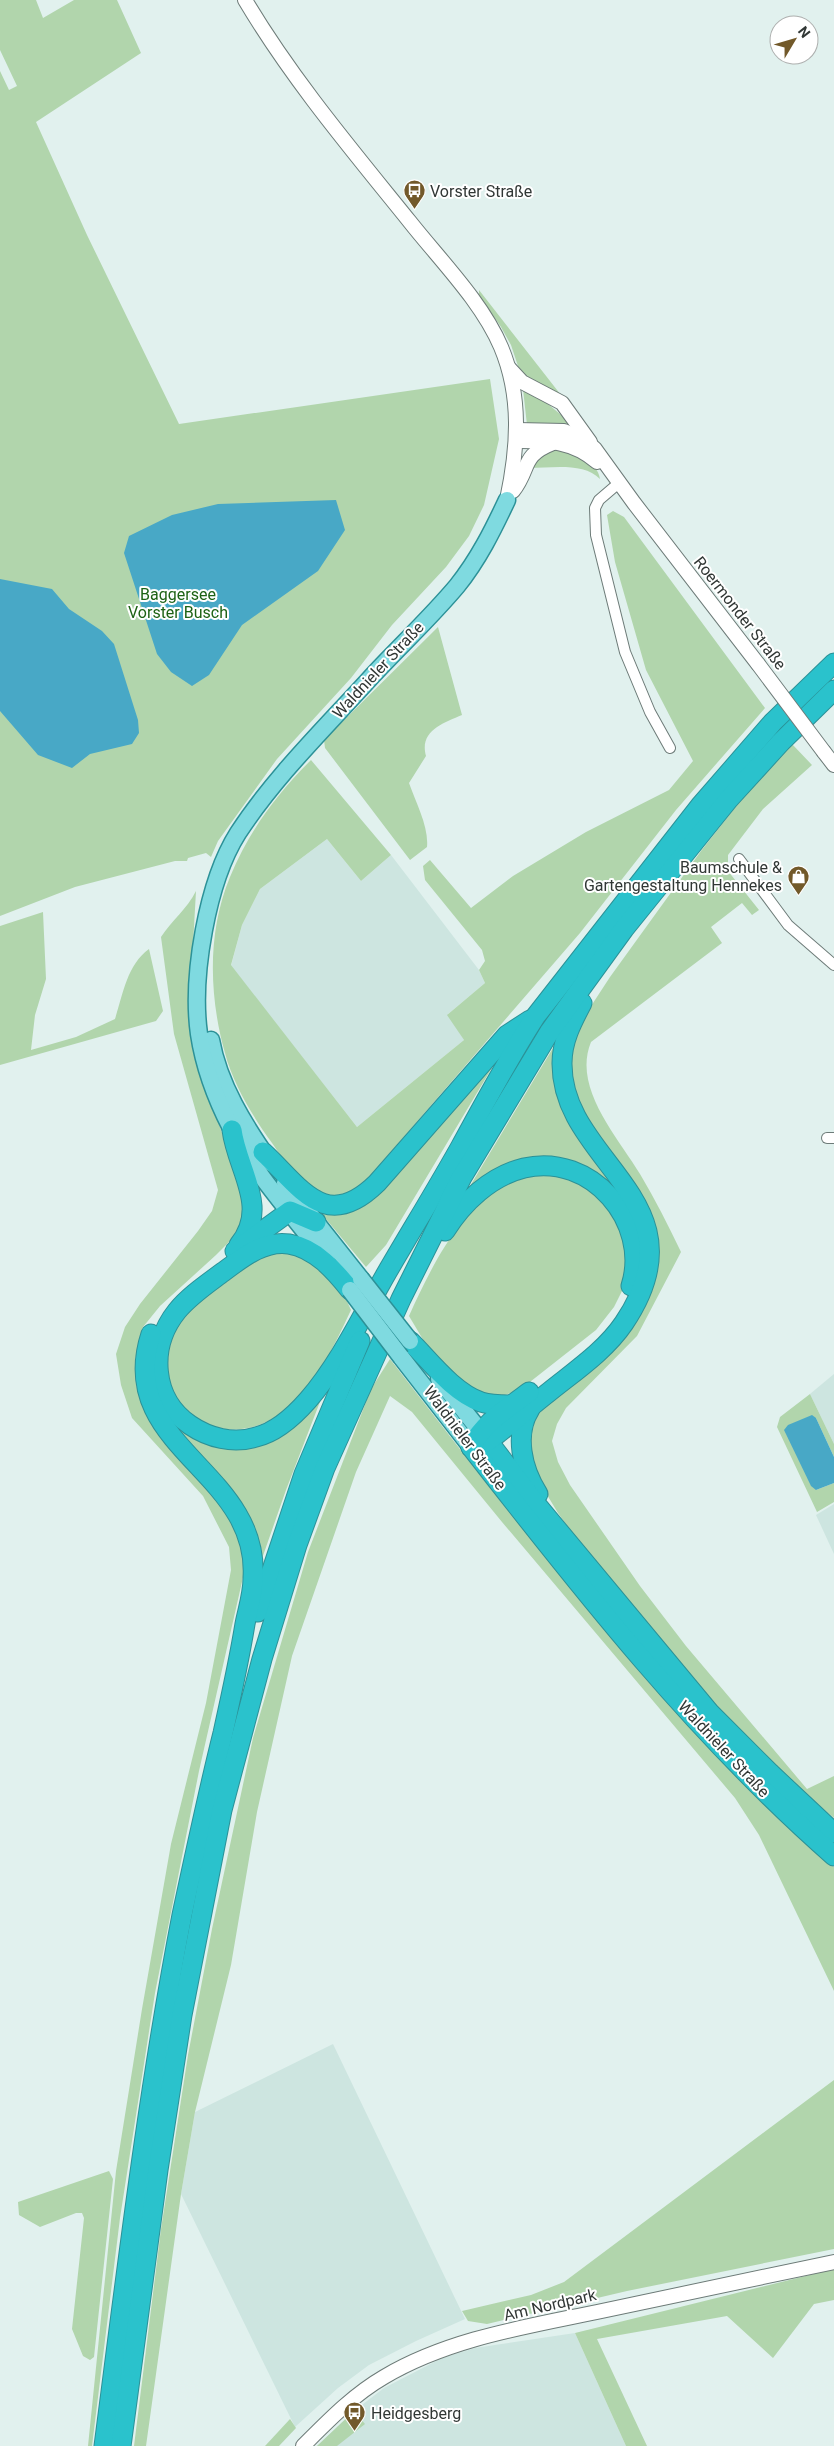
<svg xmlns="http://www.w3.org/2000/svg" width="834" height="2446" viewBox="0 0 834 2446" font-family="Roboto,sans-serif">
<rect width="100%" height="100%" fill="#e1f1ee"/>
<g fill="#cde5e0">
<path d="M327,839L361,881L391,855L479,970L485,983L448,1014L464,1040L357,1127L231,966L242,925L260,889Z"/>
<path d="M834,1374V1444L810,1394Z"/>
<path d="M834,1504V1554L816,1515Z"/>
<path d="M333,2044L465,2319L416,2341L369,2365L338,2388L295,2427L181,2194L195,2112Z"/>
<path d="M575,2333L626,2446H317L354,2411L384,2388L442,2358L475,2348Z"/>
</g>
<g fill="#b1d5ac">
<path d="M0,0H36L43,18L74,0H117L141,53L36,122L87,235L179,424L490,379L499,439L484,505L469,536L446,567L392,625L351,678L277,759L218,841L211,857L206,853L188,858L187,861H175L75,887L0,916V71L9,90L17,86L0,50Z"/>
<path d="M479,290L575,413L520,372L511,345L501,327L479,295Z"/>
<path d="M523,389L552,400L548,404L573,425H527Z"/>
<path d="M557,449C574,450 598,462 600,479C584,462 551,468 529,468L540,455Z"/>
<path d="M613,511L624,517L765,708L676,810L580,933L364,1183L343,1196H320C311,1189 302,1182 294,1174C286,1165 279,1153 272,1143C253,1117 233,1084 225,1053C209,997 207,932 230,877C249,831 276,795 311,760L391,855L361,881L327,839L260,889L242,925L231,965L357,1127L464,1040L447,1015L485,983L479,970L485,961L482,950L425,880L423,866L430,860L471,908L513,876L586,832L669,790L693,761L646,670L615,562L607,515Z"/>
<path d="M438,627L462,715C443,723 419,731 426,756L409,783C416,803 429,827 427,847L410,860L325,748L324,740Z"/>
<path d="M792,744L812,765L763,809L728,855V871L759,910L752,915L742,903L711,927L722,943L591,1042C572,1088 618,1137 640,1174C655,1199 668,1225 681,1252L637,1336L566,1408L557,1424L552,1441L558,1462L570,1485L640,1586L686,1646L807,1789L834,1776V1818L792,1783L712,1701L582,1547L558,1513L535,1475L527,1448L534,1417L541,1408L613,1345L655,1239L577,1099L570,1061L573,1041L580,1023L610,977L701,851L759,777Z"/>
<path d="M196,891L190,998L195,1054L246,1203L239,1232L216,1255L160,1306L143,1327L135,1360L136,1385L154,1426L164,1440L224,1506L240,1537L244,1573L199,1771L155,1993L120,2218L92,2446H88L116,2171L142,2009L171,1844L206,1703L231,1570L229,1547L203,1496L132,1418L121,1385L116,1354L125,1327L140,1304L198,1231L212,1211L218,1190L174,1034L161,937C172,920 187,909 196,891Z"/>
<path d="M43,912L46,979L35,1015L31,1050L76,1037L115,1019C123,994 127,965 149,949L163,1011L156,1021L0,1065V926Z"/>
<path d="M562,1033C560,1055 556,1076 563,1097C584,1159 657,1202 640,1274C636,1293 627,1310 614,1324C622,1310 633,1295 636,1279C646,1216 603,1156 536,1159C513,1160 494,1170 478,1186C472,1191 468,1198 461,1201Z"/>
<path d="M508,1041L386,1245L366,1267L316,1207L352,1206Z"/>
<path d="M555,1172L584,1183L616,1213L626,1241V1283L614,1307L596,1330L521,1389L505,1395L485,1397L457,1380L428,1348L409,1316C429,1271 460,1209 503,1184C519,1175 538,1174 555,1172Z"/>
<path d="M279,1251L309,1257L344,1295L351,1310C334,1346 316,1386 284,1411C225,1458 145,1409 172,1335C180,1313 220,1277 240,1266C253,1260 266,1256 279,1251Z"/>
<path d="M390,1359C528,1537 665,1716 834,1867V1991L759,1835L735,1798L502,1522L412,1412L390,1396L356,1472L292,1656L257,1812L231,1965L195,2112L181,2194L146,2446H134L161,2229L188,2055L212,1929L253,1738L308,1552L371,1389Z"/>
<path d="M328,1381L286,1490L258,1570L257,1562L183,1444L165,1407L247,1444Z"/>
<path d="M810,1394L834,1444V1457L816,1418V1490L834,1483V1502L817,1512L777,1427L780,1417Z"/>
<path d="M834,2080V2249L627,2291L487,2324L468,2321L462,2311L531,2295L564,2282Z"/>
<path d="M109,2171L113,2179L94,2357L90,2360L83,2356L72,2329L84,2218L82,2213H76L40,2227L19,2215L18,2202Z"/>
<path d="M834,2269V2300L814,2304L773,2358L727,2316L597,2339L647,2446H626L575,2333Z"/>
<path d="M354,2411L365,2424L337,2446H317Z"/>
<path d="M290,2419L296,2428L279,2446H265Z"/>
</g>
<g fill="#48a8c6">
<path d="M336,500L345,530L318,571L242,625L209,675L192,686L171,672L157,654L124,553L129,536L172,515L218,504Z"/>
<path d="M0,579L52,589L69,609L102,631L114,644L138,720L139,733L132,744L90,754L72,768L38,755L0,711Z"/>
<path d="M812,1415L816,1418L834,1457V1483L816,1490L811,1486L784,1430L788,1425Z"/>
</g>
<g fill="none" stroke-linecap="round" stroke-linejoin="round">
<defs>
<g id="street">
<path d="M620,482L599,500L595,508L596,535L625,652L650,712L670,748"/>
<path d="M739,859L788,925L834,965"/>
<path d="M827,1138H834"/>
</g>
<g id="secondary">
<path d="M245,0C292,79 352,150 410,222C440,260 482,302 501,347C522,397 518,448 507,500"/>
<path d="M509,368L522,382L562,403L590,442"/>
<path d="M517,430L564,431L585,440L595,449L634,503L758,664"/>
<path d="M516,441C547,441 572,440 597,462"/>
<path d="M513,491C531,468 520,456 553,443"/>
<path d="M824,752L834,765"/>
<path d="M303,2446C328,2421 353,2395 384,2377C448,2339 525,2327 597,2312C676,2295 755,2278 834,2262"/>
</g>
<g id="primary">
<path d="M211,1040C219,1085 245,1126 271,1163"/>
<path d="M285,1183L361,1279"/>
<path d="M327,1260C295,1217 256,1176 231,1128C216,1099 204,1067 199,1034C191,977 207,882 238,833C276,775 327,726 373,675C401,645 431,617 457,586C478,560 493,530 507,500"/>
<path d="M401,1357L471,1447"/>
<path d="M439,1379L488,1441"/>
</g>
<g id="highway">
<path d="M232,1130C237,1170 270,1207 239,1245"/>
<path d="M263,1152C300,1186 325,1234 377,1183L507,1035L530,1020"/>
<path d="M445,1231C463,1202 491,1176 524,1168C591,1152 651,1222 631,1286"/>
<path d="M235,1251L290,1211L316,1222"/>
<path d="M350,1290C335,1271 315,1248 289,1244C264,1240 242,1258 223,1272C207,1284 189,1296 177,1311C148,1347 152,1399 190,1425C209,1438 233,1444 256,1437C277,1432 294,1416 308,1400C340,1363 362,1316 386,1274C411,1231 437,1189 461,1146C485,1102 508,1059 535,1017L700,806L773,722L834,663"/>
<path d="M410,1341C430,1361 453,1392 481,1402C490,1405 502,1405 512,1405"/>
<path d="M530,1409C514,1434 522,1469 538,1494"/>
<path d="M488,1441L536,1504L710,1713L770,1773L834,1833"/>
<path d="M471,1447L488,1441L496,1435C514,1421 531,1406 549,1392C575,1371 605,1351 624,1323C707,1200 561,1163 562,1063C562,1041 572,1022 582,1003"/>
<path d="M471,1447C484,1422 507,1409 529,1392"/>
<path d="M471,1447C583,1591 697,1736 834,1856"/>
<path d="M258,1612L304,1474L360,1341"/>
<path d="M104,2446C127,2269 148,2091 182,1915C195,1854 208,1793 223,1733C231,1697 239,1661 245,1624C248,1609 253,1594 253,1578C260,1470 114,1447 151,1334"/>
<path d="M121,2446L158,2170L182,2015L222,1810L262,1659L297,1545L325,1468L401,1299L462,1177L550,1031L624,929L729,799L781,742L834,690"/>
</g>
</defs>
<use href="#street" stroke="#6d7b78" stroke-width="12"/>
<use href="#secondary" stroke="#6d7b78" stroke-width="16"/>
<use href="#primary" stroke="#2c9197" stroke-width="19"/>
<use href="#highway" stroke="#2c9197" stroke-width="21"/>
<use href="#street" stroke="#fff" stroke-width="10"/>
<use href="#secondary" stroke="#fff" stroke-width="14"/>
<use href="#primary" stroke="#7fdae0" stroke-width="16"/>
<use href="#highway" stroke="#2ac2cc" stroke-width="19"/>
<defs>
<path id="secondary-bridge" d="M758,664L824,752"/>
<g id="primary-bridge">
<path d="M361,1279L410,1341"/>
<path d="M350,1290L401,1357"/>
</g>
</defs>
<use href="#secondary-bridge" stroke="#6d7b78" stroke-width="16" stroke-linecap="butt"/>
<use href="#primary-bridge" stroke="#2c9197" stroke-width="19" stroke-linecap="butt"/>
<use href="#secondary-bridge" stroke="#fff" stroke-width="14"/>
<use href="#primary-bridge" stroke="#7fdae0" stroke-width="16"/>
</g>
<defs>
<symbol id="bus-pin" viewBox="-11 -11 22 30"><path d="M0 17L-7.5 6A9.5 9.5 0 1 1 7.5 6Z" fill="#72592a" stroke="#fff"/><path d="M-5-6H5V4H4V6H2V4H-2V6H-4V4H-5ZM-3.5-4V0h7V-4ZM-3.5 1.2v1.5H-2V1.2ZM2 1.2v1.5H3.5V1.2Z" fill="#fff"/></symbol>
<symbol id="shop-pin" viewBox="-11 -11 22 30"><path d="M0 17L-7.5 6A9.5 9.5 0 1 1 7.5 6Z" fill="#72592a" stroke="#fff"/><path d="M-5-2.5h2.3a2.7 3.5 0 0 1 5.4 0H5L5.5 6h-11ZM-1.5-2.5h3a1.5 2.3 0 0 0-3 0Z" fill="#fff"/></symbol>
</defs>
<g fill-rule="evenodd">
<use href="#bus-pin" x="402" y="178" width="25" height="34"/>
<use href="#shop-pin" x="786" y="864" width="25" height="34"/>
<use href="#bus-pin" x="342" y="2400" width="25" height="34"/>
</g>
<g text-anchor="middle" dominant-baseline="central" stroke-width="4" stroke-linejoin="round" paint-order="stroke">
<g font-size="16" fill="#313735" stroke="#fff" text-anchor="start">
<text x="430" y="191">Vorster Straße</text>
<text x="782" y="867" text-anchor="end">Baumschule &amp;<tspan x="782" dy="18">Gartengestaltung Hennekes</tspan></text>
<text x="371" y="2413">Heidgesberg</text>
</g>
<g font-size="16" fill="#1d6215" stroke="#fff">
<text x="178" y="594">Baggersee<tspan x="178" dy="18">Vorster Busch</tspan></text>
</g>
<g font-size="16" fill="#313735" stroke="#fff">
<text transform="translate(740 613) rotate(52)">Roermonder Straße</text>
<text transform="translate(378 670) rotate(-47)">Waldnieler Straße</text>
<text transform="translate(465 1438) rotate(53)">Waldnieler Straße</text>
<text transform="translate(724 1749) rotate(47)">Waldnieler Straße</text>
<text transform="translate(550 2305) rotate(-13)">Am Nordpark</text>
</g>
</g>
<g transform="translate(794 40) rotate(52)"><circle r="24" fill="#ffffff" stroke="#adafae"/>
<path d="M0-4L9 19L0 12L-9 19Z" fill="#72592a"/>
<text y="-8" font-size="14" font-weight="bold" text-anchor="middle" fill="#313735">N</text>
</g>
</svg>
